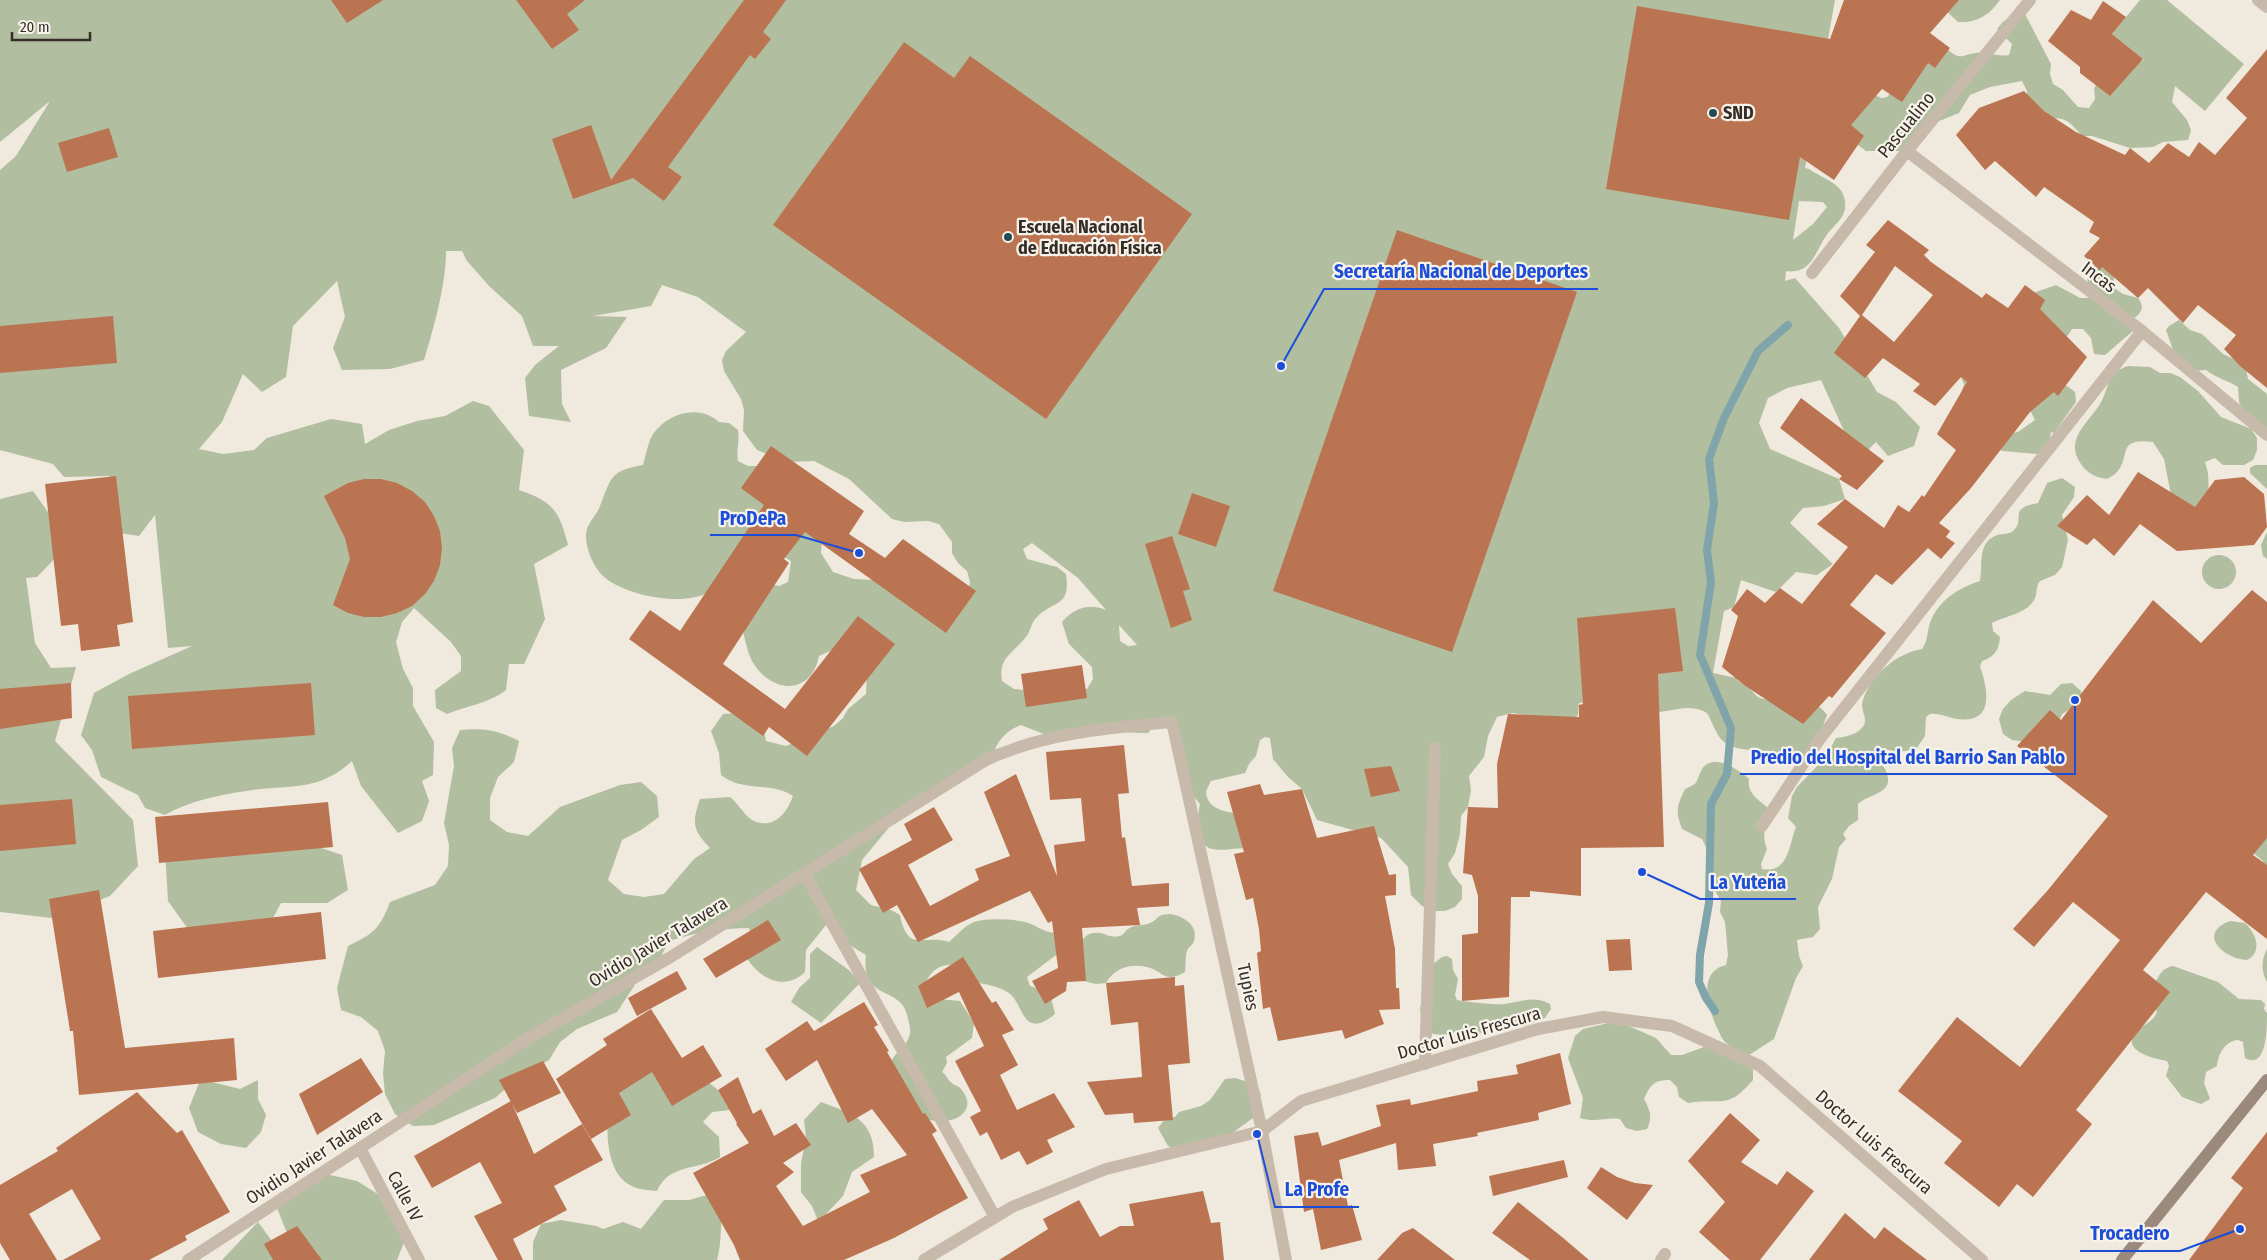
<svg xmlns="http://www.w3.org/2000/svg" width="2267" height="1260" viewBox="0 0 2267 1260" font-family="'Fira Sans Condensed',sans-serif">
<rect width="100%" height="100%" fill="#f0e9de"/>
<g fill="#b1be9f" fill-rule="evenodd">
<path d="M0,0H1835L1805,168L1809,169C1820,177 1841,183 1844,197C1849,215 1838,221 1828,233C1816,248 1813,275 1786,271L1785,281L1795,278L1839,328L1877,392L1896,402L1920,427L1914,446L1888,456L1876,442L1858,460L1831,448L1844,431L1821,380L1787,388L1768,398L1759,423L1770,449L1839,479L1845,499L1824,506L1803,508L1790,523L1833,564L1817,575L1796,572L1776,592L1741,580L1734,607L1724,611L1713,673L1736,678C1740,684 1744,684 1749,688C1754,692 1756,698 1764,699C1787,704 1812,692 1827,715L1819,736L1802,761C1784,763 1781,757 1764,752C1751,748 1735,752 1723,741C1716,735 1712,721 1707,713C1686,701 1668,715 1645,712C1623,710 1602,701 1579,703L1578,715L1568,723L1513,713L1497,717L1488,736L1484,757L1469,776L1471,790L1468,807L1461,816L1460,834L1455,853L1448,864L1452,874L1462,886V899L1455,907L1445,911H1433L1422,906L1411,895L1408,867L1381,838L1317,820L1302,789L1288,777L1273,759L1270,738L1265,737L1260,740L1256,756L1249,764L1245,773L1211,781L1206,791C1206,813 1235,813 1251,815L1252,849C1239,846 1225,852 1213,849C1195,846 1197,817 1200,804L1186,787L1176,731L1154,725L1148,733L1113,732L1051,737L1021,725C1008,730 999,738 994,752L891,825L862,860L856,890L871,905L891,910L900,915C908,954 923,934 949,942C957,935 964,926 974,922C987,918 1012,919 1025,922C1036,925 1043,932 1054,933L1060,952L1027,977L1030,986L1050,993L1055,1014C1022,1041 1024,1004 1009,993C1000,987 989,985 979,983C967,961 937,957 926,982L938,999L960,1001L974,1023L972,1038L946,1057L947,1063L942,1072C947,1075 947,1080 952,1083C955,1086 959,1086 961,1089C986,1118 931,1137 908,1104C900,1093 895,1078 889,1066C893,1053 907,1047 910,1034C911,1030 909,1023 908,1019C904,984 860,1003 866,955L846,943L826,925L806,950L805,972C785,991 762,980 748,960L752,939L749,928C722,928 694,933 669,941L657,964L640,977L617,1012L577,1029L560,1042L549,1060L512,1083L495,1098L434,1125L413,1126L395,1114L385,1094L383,1073L385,1051L378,1031L361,1017L341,1010L337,988L348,946C373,934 380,929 390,902L435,885L448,866L449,845L444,823L454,766L452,748L460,730C485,728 497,730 519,741L514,762L498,777L490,798V820L507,832L528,836L560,807L620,785L641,782L657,796L659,817L641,830L622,840L608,880L624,894L644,897L664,894L694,859L710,848C692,829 692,823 700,799L730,797C738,803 744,815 752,820C773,831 787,813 793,796C771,781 744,793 721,775L719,753L711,731L723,714L740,713L764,731L766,741L786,746L834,726L843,718L848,709L866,694L867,672L839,647L819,656C811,697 770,693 752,661C745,647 743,627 739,612L758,582L779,586L788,582L791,561L772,549L709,592C684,607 626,596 604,577C594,568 586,550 586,536C586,523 596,517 600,506C612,476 610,471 643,465C646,455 648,442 653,434C668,413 699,404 719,422L729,423L738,430C740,441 736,450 738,461L748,466H758L823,531L821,553L833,572L854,579L876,580L968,593L970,582L967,571L958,563L952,553V542L939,524L928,521L904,522L892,519L849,479L814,461L788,462L757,450L743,431L744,410L741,399L724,371L722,360L726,351L746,332L698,297L662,285L651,306L593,316L627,317L606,348L561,370L562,404L571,422L529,416L525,378L535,365L559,346H533L522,316L489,286L467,261L462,251H446C446,285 434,327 424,360L390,369L342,370L333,348L345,317L337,281L293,326L286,377L262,392L243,374L222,422L199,449L223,454L254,450L267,438L331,419L362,424L365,444L389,430L417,421L445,416L473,401L489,406L524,450L519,490C554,502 559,511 568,545L534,564L545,619L524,664H509L506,690C490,703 466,706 447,714L436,708L435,690L461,671V656L451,642L414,608L402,622L396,642L403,669L413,688V706L434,742L433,775L422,781L429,801L422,821L398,833L361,786L352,761C318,793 287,784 246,791C219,795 189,801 165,815L145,808L138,795L101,777L92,750L81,735L94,693L129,674L192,646L168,648L155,515L139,536L100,530L117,487L109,476L64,477L53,464L0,450V170L16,156L50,101L0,142ZM1799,201L1823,202L1827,207L1813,224L1793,240ZM1032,543L1078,578L1106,610C1089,603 1074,608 1062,622L1069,644L1092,667L1093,679L1087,689L1025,690L1014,689L1002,681C998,658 1012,654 1025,638C1030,633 1031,623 1036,618C1053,599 1071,609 1066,574L1057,567L1027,559L1023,549ZM1119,625L1137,645L1128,646L1120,641Z"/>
<path d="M1935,0H2000C1989,15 1978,23 1958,22Z"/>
<path d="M2140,0H2167L2244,64L2205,111L2175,86L2172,102L2187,120L2191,130L2188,140L2163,142L2153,147L2130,148L2092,136H2082C2067,118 2064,117 2041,119L2027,102V91L2022,81L1990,87L1970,95L1959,113L1927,126L1907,151H1866L1858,145L1848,126L1862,88L1881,98L1887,97L1925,54L1947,49C1961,61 1961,55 1976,53C1986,51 1995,57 2009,55L2012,44L1997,29C2006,18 2011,14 2025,14L2051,64L2050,74L2053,84L2063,90L2078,107L2089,108L2095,99L2094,89L2098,79L2144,60L2112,34Z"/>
<path d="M2095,264L2118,273L2114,277V288L2123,294L2138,298C2146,309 2140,314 2131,320L2134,330L2105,355L2094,354L2091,338L2083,329H2072L2066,338L2020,311L2036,292L2056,285L2080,298H2092C2089,284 2082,274 2095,264Z"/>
<path d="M2179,320L2190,330L2202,334L2223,354L2238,361L2246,369L2248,379L2267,394V438L2248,420L2239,402L2238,387C2227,380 2216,378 2206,370L2190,371L2173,350L2166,330L2169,326Z"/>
<path d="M2128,366L2150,367L2160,373H2170L2180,377L2198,391L2221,417L2251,429L2257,438V450L2253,460L2244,465H2223L2215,458L2205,462L2208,473L2209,495L2193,509L2172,500L2164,459L2153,442C2116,437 2131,456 2117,472C2115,475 2110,477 2107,479C2095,477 2088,474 2081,464C2064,440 2087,424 2100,404C2111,386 2104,374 2128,366Z"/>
<path d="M1957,369L2067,386L2075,392L2076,402L2054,433L2051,432L2049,443L2038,454L2003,451L1998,449L2013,433L2018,432L2035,420L2030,410L1961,394L1964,384Z"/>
<path d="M2255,465H2267V489L2250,473V468Z"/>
<path d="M2062,478L2075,487L2074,497L2062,515L2068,540L2062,567L2055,575L2040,581C2035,587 2038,594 2034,600C2026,614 2005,616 1992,623L1993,631L2000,637C1999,651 1994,657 1982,661L1980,666C1988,690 1995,724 1957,719C1948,718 1941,713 1930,714L1926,717L1925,736L1916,749L1899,752L1883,749L1879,753L1877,757C1879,763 1884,766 1886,771C1896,794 1868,794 1858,804V820L1849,826L1843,834L1846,839L1839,847L1832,879L1818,907L1820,929L1813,937L1797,940L1799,956L1803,966L1796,978L1774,1039L1749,1055C1742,1051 1731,1048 1725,1042C1721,1038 1720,1033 1717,1028C1708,1008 1697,972 1726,965L1728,955L1725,922L1720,912L1721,901L1709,881L1712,859L1702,839L1682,829C1675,810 1677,806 1685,789L1695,784C1698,780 1699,774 1702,769C1714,752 1739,770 1749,779C1747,796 1761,800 1771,811C1766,825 1761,835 1767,849L1761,864L1762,869C1789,874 1789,844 1796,827L1788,818L1792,796L1797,787L1825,758L1836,738C1848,737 1870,731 1864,715C1863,710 1861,705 1863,700C1871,675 1897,653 1922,649C1928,641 1927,632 1930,623C1938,600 1959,588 1980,581C1983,565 1977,544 1995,536C2001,533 2009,535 2013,531C2027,519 2006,509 2038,503L2047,483Z"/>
<path d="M33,491L48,512L61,552L37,577L26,578L35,643L51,668L76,667L55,741L133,820L138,866L110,896L52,918L0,912V499Z"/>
<path d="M2267,532V559L2263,556L2261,545Z"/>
<circle cx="2219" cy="572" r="17"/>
<path d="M2072,683L2081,691V696L2071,709L2062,714L2058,724L2027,742L2012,740L2003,734L1999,719L2003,709L2011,700L2025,691L2050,695L2061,684Z"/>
<path d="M2267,815V895L2263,861L2251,851Z"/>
<path d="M260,827L342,855L348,890L327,903H281L273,918L193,936L168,901L165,849Z"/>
<path d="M1170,914C1183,916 1199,925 1194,941C1193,945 1188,947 1187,951C1185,957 1186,966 1185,972C1181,974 1176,977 1171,977C1163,977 1160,972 1153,969C1135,962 1115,966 1106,983L1096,984L1080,980C1079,962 1073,929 1101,933C1108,935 1112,938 1120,936C1124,935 1125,931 1128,929C1134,924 1144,926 1150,923C1160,919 1154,915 1170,914Z"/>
<path d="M2230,921L2245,923C2256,933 2263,952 2247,960C2224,959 2196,934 2230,921Z"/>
<path d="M817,947L850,971L860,983L821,1023L791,1002L799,988L810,978V954Z"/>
<path d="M2267,949V982C2261,971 2261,960 2267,949Z"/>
<path d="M1447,956L1452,959L1453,970L1458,979L1455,995L1457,1000C1466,1002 1494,1005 1504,1004C1522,1002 1533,995 1550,1004L1551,1009L1545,1018L1525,1026H1498L1483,1033L1456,1032L1444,1035L1433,1034L1422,1023L1420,1008L1432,965L1442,957Z"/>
<path d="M2173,966L2218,982L2239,999L2261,1000L2265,1004L2264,1009L2267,1013C2267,1029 2267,1070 2245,1058L2243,1042L2238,1040C2225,1041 2218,1054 2217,1066L2206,1072L2204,1083L2210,1099L2201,1104L2182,1097L2166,1076L2169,1066L2167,1061C2157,1059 2123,1052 2134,1035C2140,1024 2152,1025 2157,1012C2148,999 2155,968 2173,966Z"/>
<path d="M1617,1021L1656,1038L1671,1055H1682L1704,1047L1745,1061L1753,1070V1080C1726,1111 1724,1097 1688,1103L1679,1097L1677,1087L1670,1080C1654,1080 1650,1085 1644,1099C1650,1110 1653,1117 1647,1129L1637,1131L1626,1128L1620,1119C1606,1117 1595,1123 1580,1118L1583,1098L1568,1058L1575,1036L1583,1029Z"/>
<path d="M635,1069L706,1080L718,1090L730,1110L712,1112L703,1122L719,1137L720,1157C698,1171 669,1163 657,1191C643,1190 631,1189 621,1178C604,1159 604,1110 616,1089C621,1082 629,1075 635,1069Z"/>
<path d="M1235,1078L1257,1085L1261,1095L1253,1118L1220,1142L1189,1154L1168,1146L1158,1128L1165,1119L1175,1117L1179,1112L1201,1106L1210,1100L1225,1079Z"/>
<path d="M258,1080V1099L266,1115L261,1132L246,1148L221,1144L198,1132L189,1108L199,1083L212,1082L240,1089Z"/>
<path d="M821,1102C852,1114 874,1119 874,1157L852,1172L843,1196L827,1213L821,1228L812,1206L801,1192V1163L806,1138L804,1120Z"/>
<path d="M321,1173L357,1181L384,1198L407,1235L397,1260H298L275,1203Z"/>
<path d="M707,1195L723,1205C720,1224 722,1242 717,1260H533V1242L541,1224L561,1220L596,1226L603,1229L623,1222L641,1229L664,1200H689Z"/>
<path d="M258,1222L286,1260H222Z"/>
</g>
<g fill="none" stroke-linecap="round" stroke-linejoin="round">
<path stroke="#7fa5aa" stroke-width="8" d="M1715,1011L1706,998L1699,982L1700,955L1709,903L1711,804L1727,774L1731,728L1700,655L1711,582L1707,550L1714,503L1709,459L1724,418L1758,351L1788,325"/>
</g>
<g fill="#bb7451" fill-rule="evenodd">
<path d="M331,0H383L347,23Z"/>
<path d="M516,0H585L567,14L579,30L552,49Z"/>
<path d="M744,0H786L763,32L771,39L755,59L750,55L668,167L682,177L664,201L633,178L573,199L552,139L591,125L611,180Z"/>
<path d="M1844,0H1959L1930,33L1950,48L1935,68L1928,63L1902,102L1882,89L1851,125L1864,136L1834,180L1800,157L1789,220L1606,189L1637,6L1830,39Z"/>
<path d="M2103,1L2126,17L2112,34L2143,59L2110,96L2080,73V67L2048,41L2071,10L2091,20Z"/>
<path d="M904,42L954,78L970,56L1192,214L1046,419L773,225Z"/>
<path d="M2267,49V388L2240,366L2224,349L2236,335L2198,305L2183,323L2148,288L2138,298L2102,267L2100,270L2084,256L2100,238L2089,232L2094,222L2044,187L2036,197L1995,161L1985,170L1956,135L1979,108L2024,91L2044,111L2076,132L2125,155L2130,148L2149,163L2168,143L2189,157L2199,142L2215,155L2247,118L2226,98Z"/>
<path d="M109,128L118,157L67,172L58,143Z"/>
<path d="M1888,220L1929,250L1924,255L1931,262L1982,298L1986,293L2008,308L2025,285L2045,300L2040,309L2087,357L2058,396L2054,392L2030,412L1971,488L1939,523L1950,531L1946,537L1955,543L1941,559L1928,548L1892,585L1876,574L1850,605L1886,633L1832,698L1829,696L1803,724L1744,685L1722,667L1738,616L1731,610L1747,589L1765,603L1780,588L1802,604L1848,547L1817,524L1845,499L1884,528L1898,505L1909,512L1922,495L1924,497L1956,450L1937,434L1967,382L1961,377L1935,406L1913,391L1920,384L1883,358L1865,378L1834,353L1860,316L1840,296L1875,252L1866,245ZM1895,266L1933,295L1894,342L1862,315Z"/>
<path d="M1397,230L1577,292L1452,652L1273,591Z"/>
<path d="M113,316L117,363L0,373V326Z"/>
<path d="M1801,398L1884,461L1857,490L1839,479L1842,476L1780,428Z"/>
<path d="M771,446L864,511L849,534L885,558L903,539L976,591L946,633L805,532L784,559L789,563L723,664L785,709L858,616L895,644L807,756L769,727L763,736L629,639L650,610L680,631L764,505L741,488Z"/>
<path d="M2138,472L2195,507L2215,480L2244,477L2264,494L2267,527L2254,545L2177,551L2140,524L2114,556L2094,538L2087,545L2057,526L2087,495L2109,515Z"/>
<path d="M116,476L133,622L117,625L120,646L81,651L78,624L61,626L45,484Z"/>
<path d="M364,479H381L397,483L412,491L425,502L434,516L440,531L442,548L440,565L434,581L425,594L412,606L397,613L381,617H364L348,613L333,605L350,559L345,538L324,496L348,483Z"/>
<path d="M1192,493L1230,506L1216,547L1178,534Z"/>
<path d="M1172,536L1190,589L1183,591L1192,620L1171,628L1145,544Z"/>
<path d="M2252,590L2267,602V838L2253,855L2267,865V939L2206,892L2143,970L2170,992L2076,1110L2092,1124L2033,1197L2017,1184L1999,1207L1944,1163L1962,1141L1898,1091L1957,1017L2020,1067L2120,940L2073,902L2034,947L2013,929L2048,890L2108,816L2017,746L2050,710L2061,720L2153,600L2201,643Z"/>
<path d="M1675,608L1683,671L1658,674L1664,847L1581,848V896L1530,891V897H1511L1509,997L1462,1001V935L1478,933V896L1472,875L1463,873L1468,807L1498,808L1497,764L1508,714L1579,717V705L1583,704L1577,618Z"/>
<path d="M1082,665L1087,698L1026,707L1021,674Z"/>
<path d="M71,683L72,718L0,729V689Z"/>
<path d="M311,683L315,735L132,749L128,696Z"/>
<path d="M1124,745L1129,793L1118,794L1122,838L1125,837L1132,886L1169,883V906L1137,908L1140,925L1082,928L1086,981L1067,982L1066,991L1045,1004L1032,981L1058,968L1052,921L1048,923L1030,891L918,942L897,905L883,913L859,869L912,840L904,824L934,807L953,840L908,865L930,906L979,880L975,869L1010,856L984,792L1016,774L1057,876L1054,845L1085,841L1081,798L1050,800L1046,752Z"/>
<path d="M1391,766L1400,791L1371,797L1364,769Z"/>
<path d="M1260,784L1264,795L1302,789L1317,838L1374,826L1389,875L1396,874V895L1385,896L1395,949L1396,988H1399L1400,1009L1379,1010L1384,1024L1345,1039L1342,1030L1278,1041L1270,1007L1263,1009L1257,953L1261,951L1259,929L1253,898L1246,900L1234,854L1244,852L1227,792Z"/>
<path d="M72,799L76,844L0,851V805Z"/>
<path d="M328,802L333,847L159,863L155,817Z"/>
<path d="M99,890L125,1048L234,1038L237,1080L79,1095L73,1031H70L49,899Z"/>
<path d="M321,912L326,959L158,978L153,931Z"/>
<path d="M768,920L781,940L716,978L703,959Z"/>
<path d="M1630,939L1632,970L1609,971L1606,940Z"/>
<path d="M963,957L992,1003L996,1001L1014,1030L1002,1035L1018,1065L1000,1075L1017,1110L1054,1093L1075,1127L1047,1140L1053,1152L1027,1165L1019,1151L1001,1160L987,1132L980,1136L970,1117L981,1111L955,1061L984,1046L959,992L927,1008L918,986Z"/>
<path d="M677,971L687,989L637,1016L628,998Z"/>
<path d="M1175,977V986L1184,985L1190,1063L1168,1065L1173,1120L1134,1123L1133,1113L1105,1115L1087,1082L1142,1077L1138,1022L1111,1025L1106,983Z"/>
<path d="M864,1002L878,1025L874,1027L889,1051L887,1052L923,1114L925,1113L937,1131L932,1134L968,1198L894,1238L844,1260H740L734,1245L693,1173L749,1143L736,1124L737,1123L718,1090L738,1077L753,1114L761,1109L774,1136L796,1123L811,1145L783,1163L794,1172L776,1186L803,1226L870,1192L860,1175L907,1155L872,1109L848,1123L817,1060L786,1081L765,1049L807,1021L814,1031Z"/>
<path d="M651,1009L682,1058L703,1045L722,1076L672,1106L652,1072L619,1093L631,1115L591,1139L556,1079L607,1045L603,1039Z"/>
<path d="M1560,1053L1571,1104L1538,1113L1539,1120L1477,1133L1478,1136L1433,1144L1436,1166L1398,1170L1396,1143L1339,1160L1348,1206L1352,1205L1362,1240L1321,1250L1313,1209L1304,1212L1294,1136L1318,1132L1322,1146L1381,1126L1376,1105L1410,1099L1411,1105L1478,1091L1477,1081L1518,1074L1516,1065Z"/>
<path d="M361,1058L383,1092L317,1135L299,1094Z"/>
<path d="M543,1061L561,1093L517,1113L499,1080Z"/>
<path d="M137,1092L177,1133L182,1130L230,1212L185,1236L187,1240L149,1260H63L101,1239L72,1189L29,1214L57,1260H10L0,1243V1185L58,1151L56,1148Z"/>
<path d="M511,1101L534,1154L582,1124L603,1160L554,1186L567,1210L513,1239L523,1260H498L474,1216L502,1203L480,1162L432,1188L414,1156Z"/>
<path d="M1730,1113L1760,1140L1741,1162L1777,1185L1787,1171L1814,1191L1760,1260H1730L1699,1232L1725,1202L1688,1161Z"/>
<path d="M2267,1132V1260H2189L2243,1188L2231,1178Z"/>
<path d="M1564,1160L1568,1177L1493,1196L1489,1176Z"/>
<path d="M1601,1167L1617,1177L1635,1183L1653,1185L1627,1220L1587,1188Z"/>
<path d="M1203,1191L1211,1223L1220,1222L1224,1260H999L1048,1229L1043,1219L1079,1200L1100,1237L1120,1226H1134L1129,1204Z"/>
<path d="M1518,1202L1562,1237L1589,1260H1530L1492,1233Z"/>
<path d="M1845,1213L1875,1239L1884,1227L1927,1260H1809Z"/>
<path d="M297,1226L322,1260H273L264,1244Z"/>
<path d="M1413,1228L1455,1260H1377L1402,1233Z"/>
</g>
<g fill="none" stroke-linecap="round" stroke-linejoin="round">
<g stroke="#c7baab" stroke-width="12">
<path d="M2258,0L2267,7"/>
<path d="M1907,151L2142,331L2267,435"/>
<path d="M1812,273L1907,151L2030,0"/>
<path d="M1762,826L1819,740L2142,331"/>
<path d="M804,873L995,1217"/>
<path d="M1425,1064L1435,748"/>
<path d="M360,1148L419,1260"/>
<path d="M188,1260L532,1036L669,958L986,760C1044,733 1109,728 1172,722L1262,1131L1286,1260"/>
<path d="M924,1260L1012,1207L1106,1169L1262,1131L1301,1101L1538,1029L1603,1017L1672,1026L1760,1066L1982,1260"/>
<path d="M1661,1260L1665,1254"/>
</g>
<path stroke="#9b8a7c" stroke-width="12" d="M2122,1260L2267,1080"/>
</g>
<g fill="#224c53" stroke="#f8f3ea" stroke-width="2">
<circle cx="1713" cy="113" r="5"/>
<circle cx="1008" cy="237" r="5"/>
</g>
<g text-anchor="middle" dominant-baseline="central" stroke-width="4.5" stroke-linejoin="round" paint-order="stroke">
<g font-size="18" font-weight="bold" fill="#352e29" stroke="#f8f3ea" text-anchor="start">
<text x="1723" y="113">SND</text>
<text x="1018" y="227">Escuela Nacional<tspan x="1018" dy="21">de Educación Física</tspan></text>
</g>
<g font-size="18" fill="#352e29" stroke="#f8f3ea">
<text transform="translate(1906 125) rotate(-51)">Pascualino</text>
<text transform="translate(2099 277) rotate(37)">Incas</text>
<text transform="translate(658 942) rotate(-31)">Ovidio Javier Talavera</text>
<text transform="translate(1248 987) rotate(78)">Tupies</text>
<text transform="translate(1469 1033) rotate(-16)">Doctor Luis Frescura</text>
<text transform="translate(1874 1142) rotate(41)">Doctor Luis Frescura</text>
<text transform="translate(314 1157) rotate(-33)">Ovidio Javier Talavera</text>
<text transform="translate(405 1196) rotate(62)">Calle IV</text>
</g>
</g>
<path fill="none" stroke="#1d4ed8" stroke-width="2" d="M1281 366L1324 289H1598M859 553L796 535H710M2075 700L2075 774H1740M1642 872L1700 899H1796M1257 1134L1275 1207H1359M2240 1229L2180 1251H2080"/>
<g fill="#1d4ed8" stroke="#f8f3ea" stroke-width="2">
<circle cx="1281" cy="366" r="5"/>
<circle cx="859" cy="553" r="5"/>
<circle cx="2075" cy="700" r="5"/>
<circle cx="1642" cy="872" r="5"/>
<circle cx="1257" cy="1134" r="5"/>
<circle cx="2240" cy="1229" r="5"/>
</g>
<g font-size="19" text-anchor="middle" font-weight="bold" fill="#1d4ed8" stroke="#f8f3ea" stroke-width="4.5" stroke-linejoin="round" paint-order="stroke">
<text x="1461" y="278">Secretaría Nacional de Deportes</text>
<text x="753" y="525">ProDePa</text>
<text x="1908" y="764">Predio del Hospital del Barrio San Pablo</text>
<text x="1748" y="889">La Yuteña</text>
<text x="1317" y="1196">La Profe</text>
<text x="2130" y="1240">Trocadero</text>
</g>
<path d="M12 32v8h78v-8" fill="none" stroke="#352e29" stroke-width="2.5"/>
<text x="20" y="32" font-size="15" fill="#352e29" stroke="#f8f3ea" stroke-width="4" paint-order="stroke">20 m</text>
</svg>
